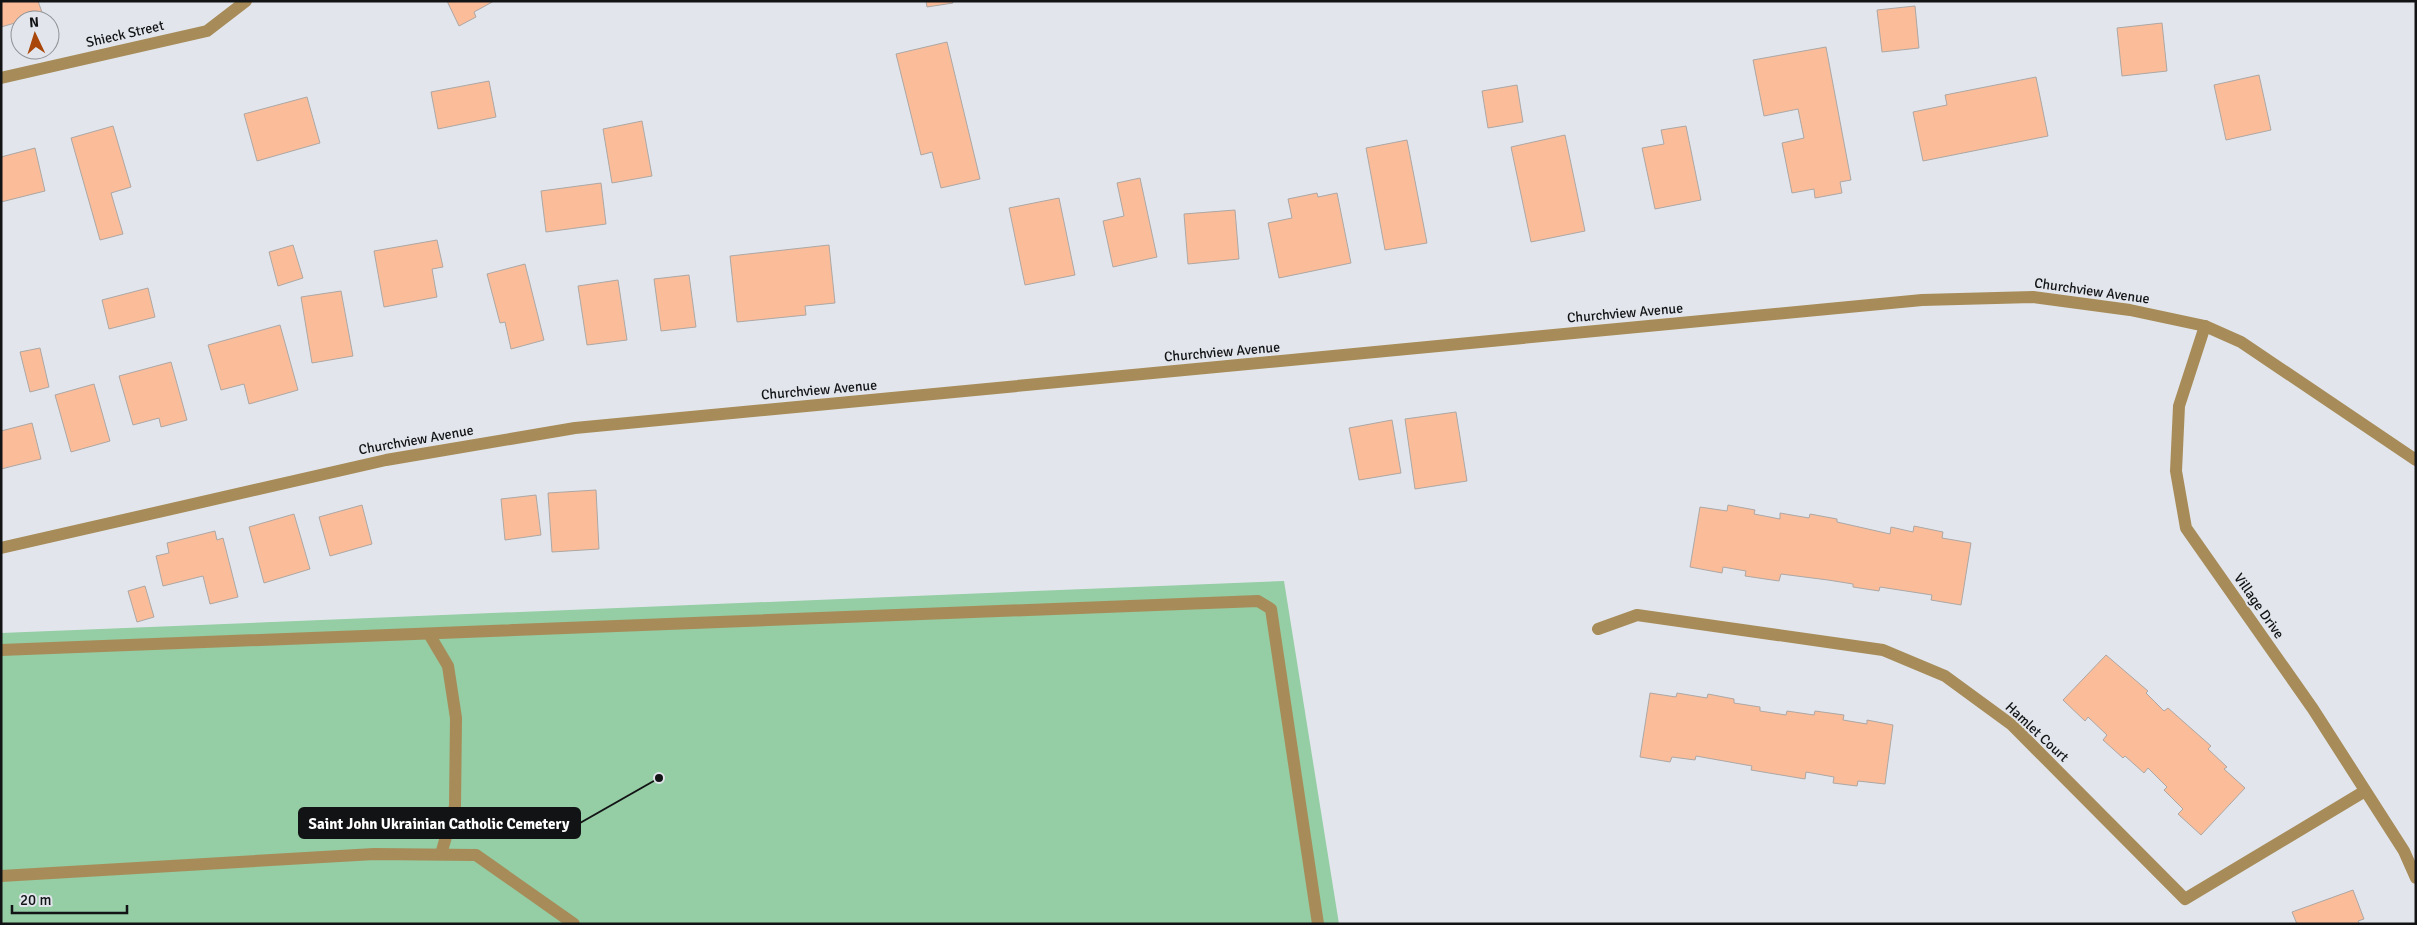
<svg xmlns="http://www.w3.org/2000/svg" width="2417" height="925" viewBox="0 0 2417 925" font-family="Signika,sans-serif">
<rect width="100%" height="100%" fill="#e2e6ec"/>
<path fill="#95cda4" d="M1284,581L1339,924H1V633Z"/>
<g fill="#fbbc9a" stroke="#ada7a4">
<path d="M1,1H38L43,15L1,27Z"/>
<path d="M447,1H494L474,12L476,17L459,26Z"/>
<path d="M926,1H953V3L927,7Z"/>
<path d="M1915,6L1919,48L1882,52L1877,10Z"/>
<path d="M2162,23L2167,71L2122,76L2117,28Z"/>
<path d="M947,42L980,179L941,188L932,152L921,155L896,54Z"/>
<path d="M1826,47L1851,180L1840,182L1842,193L1815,198L1814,189L1792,193L1782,143L1804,138L1798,109L1764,116L1753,60Z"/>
<path d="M2259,75L2271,130L2226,140L2214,85Z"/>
<path d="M2036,77L2048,136L1923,161L1913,112L1947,105L1945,95Z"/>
<path d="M489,81L496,117L438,129L431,92Z"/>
<path d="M1517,85L1523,122L1488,128L1482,91Z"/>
<path d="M307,97L320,143L257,161L244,114Z"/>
<path d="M642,121L652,176L612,183L603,129Z"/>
<path d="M113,126L131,187L111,193L123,234L100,240L71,138Z"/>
<path d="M1686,126L1701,200L1655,209L1642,148L1664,144L1661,130Z"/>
<path d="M1565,135L1585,231L1531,242L1511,147Z"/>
<path d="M1407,140L1427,243L1385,250L1366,148Z"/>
<path d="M35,148L45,191L1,202V157Z"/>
<path d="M1140,178L1157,257L1113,267L1103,221L1124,216L1117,183Z"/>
<path d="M601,183L606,224L546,232L541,191Z"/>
<path d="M1317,193L1318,197L1337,193L1351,263L1279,278L1268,223L1292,218L1288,199Z"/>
<path d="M1059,198L1075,275L1025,285L1009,208Z"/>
<path d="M1235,210L1239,259L1188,264L1184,214Z"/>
<path d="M437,240L443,267L432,269L437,297L384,307L374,251Z"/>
<path d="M293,245L303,278L278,286L269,252Z"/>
<path d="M829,245L835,303L805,306L806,315L737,322L730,256Z"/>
<path d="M525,264L544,340L511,349L505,322L500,323L487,274Z"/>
<path d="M689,275L696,327L661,331L654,279Z"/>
<path d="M618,280L627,340L587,345L578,286Z"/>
<path d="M148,288L155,317L109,329L102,300Z"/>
<path d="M341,291L353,356L312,363L301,297Z"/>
<path d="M280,325L298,390L249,404L244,384L221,390L208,345Z"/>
<path d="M40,348L49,387L30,392L20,352Z"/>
<path d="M171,362L187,420L161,427L159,418L133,425L119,376Z"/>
<path d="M94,384L110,441L71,452L55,395Z"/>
<path d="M1456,412L1467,481L1415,489L1405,419Z"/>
<path d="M1392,420L1401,473L1359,480L1349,428Z"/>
<path d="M32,423L41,459L1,469V431Z"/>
<path d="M596,490L599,549L552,552L548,493Z"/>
<path d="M536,495L541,535L505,540L501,499Z"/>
<path d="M362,505L372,544L330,556L319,517Z"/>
<path d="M1728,505L1755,510L1754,514L1780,519V513L1809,518L1810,514L1837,519V522L1890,534L1891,527L1913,532L1914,526L1943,532L1942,538L1971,543L1961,605L1931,600L1932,595L1880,587L1879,591L1853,587V584L1828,580L1781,574L1779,581L1745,576L1746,571L1723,567L1722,573L1690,567L1700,507L1727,511Z"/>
<path d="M294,514L310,569L264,583L249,527Z"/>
<path d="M215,531L217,540L223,538L238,597L210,604L203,576L163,586L156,556L169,553L167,543Z"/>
<path d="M145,586L154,617L137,622L128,591Z"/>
<path d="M2106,655L2148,691L2146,693L2164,711L2168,708L2211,746L2208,749L2227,767L2224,769L2245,788L2201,835L2178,814L2183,809L2164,790L2167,787L2148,768L2144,773L2125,756L2123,758L2103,740L2107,735L2088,717L2085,721L2063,700Z"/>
<path d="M1650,693L1676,697L1677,693L1707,698L1708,694L1734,699V703L1760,707V711L1786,715L1787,711L1814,715L1815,711L1844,715L1843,720L1867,724V720L1893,725L1885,784L1858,781L1857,786L1833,783L1834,777L1806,772L1805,779L1751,770L1752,766L1696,756L1695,760L1672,757L1670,762L1640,757Z"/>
<path d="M2353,890L2364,919L2358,921L2360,924H2297L2292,912Z"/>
</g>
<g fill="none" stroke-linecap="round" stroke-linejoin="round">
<g stroke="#a78c59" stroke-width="12">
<path d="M429,634L448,666L456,718L455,806L441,854"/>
<path d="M1,650L1258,601L1271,609L1318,924"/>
<path d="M1,876L374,854L476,855L574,924"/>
</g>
<g stroke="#a78c59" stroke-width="12">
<path d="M1,78L207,31L246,1"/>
<path d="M2205,326L2179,406L2176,471L2186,528L2313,709L2404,851L2416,878"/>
<path d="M1598,629L1637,615L1883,650L1945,676L2012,725L2185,899L2365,791"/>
</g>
<path stroke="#a78c59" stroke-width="12" d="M1,548L386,460L575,428L1922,300L2033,297L2130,310L2205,326L2241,342L2416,460"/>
</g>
<g text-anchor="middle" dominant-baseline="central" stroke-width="4" stroke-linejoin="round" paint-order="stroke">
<g font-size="14" fill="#121315" stroke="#e2e6ec">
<text transform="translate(125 34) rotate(-13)">Shieck Street</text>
<text transform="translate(2092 291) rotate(8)">Churchview Avenue</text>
<text transform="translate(1625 313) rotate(-5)">Churchview Avenue</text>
<text transform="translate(1222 352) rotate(-5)">Churchview Avenue</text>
<text transform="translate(819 390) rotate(-5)">Churchview Avenue</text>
<text transform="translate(416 440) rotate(-10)">Churchview Avenue</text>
<text transform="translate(2259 606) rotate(55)">Village Drive</text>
<text transform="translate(2037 732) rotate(43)">Hamlet Court</text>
</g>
</g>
<path fill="none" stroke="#121315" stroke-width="2" d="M659 778L580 823"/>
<circle fill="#121315" stroke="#e2e6ec" stroke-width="2" cx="659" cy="778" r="5"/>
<rect fill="#121315" stroke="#121315" stroke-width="2" x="299" y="808" width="281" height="30" rx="5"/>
<g font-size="15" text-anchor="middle" font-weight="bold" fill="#fff">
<text x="439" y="829">Saint John Ukrainian Catholic Cemetery</text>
</g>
<rect width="2417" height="925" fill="none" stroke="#121315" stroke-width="5"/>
<g transform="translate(35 35) rotate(356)"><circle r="24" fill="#e2e6ec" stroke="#8f9296"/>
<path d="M0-4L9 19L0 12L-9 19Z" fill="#a9460a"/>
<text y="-8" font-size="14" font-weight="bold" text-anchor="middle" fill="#121315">N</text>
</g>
<path d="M12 905v8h115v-8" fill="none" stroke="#121315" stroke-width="2.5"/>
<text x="20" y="905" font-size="15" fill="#121315" stroke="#e2e6ec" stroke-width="4" paint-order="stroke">20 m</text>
</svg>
